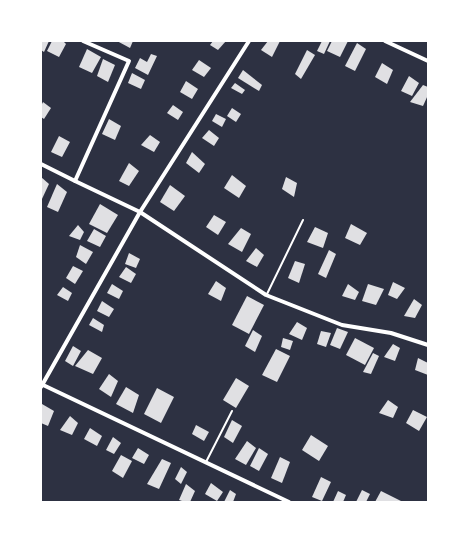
<svg xmlns="http://www.w3.org/2000/svg" width="469" height="543" viewBox="0 0 469 543" font-family="'PT Sans',sans-serif">
<rect width="100%" height="100%" fill="#2d3142"/>
<g fill="#e0e0e3">
<path d="M41,41H49L44,52L41,50Z"/>
<path d="M52,41H63L66,44L59,57L47,51Z"/>
<path d="M117,41H133L130,48Z"/>
<path d="M213,41H226L218,50L210,45Z"/>
<path d="M268,41H280L272,57L261,50Z"/>
<path d="M322,41H330L324,54L317,51Z"/>
<path d="M332,41H348L340,57L327,51Z"/>
<path d="M357,43L366,49L355,71L345,66Z"/>
<path d="M87,49L101,57L92,73L79,67Z"/>
<path d="M307,50L315,55L301,79L295,74Z"/>
<path d="M151,54L157,56L148,75L135,68L140,58L147,62Z"/>
<path d="M103,59L115,65L108,82L97,76Z"/>
<path d="M199,60L211,68L204,77L192,70Z"/>
<path d="M382,63L393,70L387,84L375,77Z"/>
<path d="M243,70L262,85L259,91L238,78Z"/>
<path d="M132,73L145,80L141,89L128,83Z"/>
<path d="M409,76L419,83L412,96L401,91Z"/>
<path d="M186,81L198,89L192,99L180,92Z"/>
<path d="M235,83L245,90L242,94L231,88Z"/>
<path d="M423,85L428,87V95L423,106L410,102Z"/>
<path d="M43,102L51,108L44,119L41,117V106Z"/>
<path d="M173,105L183,112L178,120L167,113Z"/>
<path d="M232,108L241,114L236,122L227,116Z"/>
<path d="M216,114L226,119L222,127L212,121Z"/>
<path d="M109,119L121,126L115,140L102,134Z"/>
<path d="M209,130L219,138L214,146L202,138Z"/>
<path d="M150,135L160,142L154,152L141,145Z"/>
<path d="M59,136L70,142L62,157L51,152Z"/>
<path d="M192,152L205,164L199,173L186,163Z"/>
<path d="M129,163L139,171L129,186L119,181Z"/>
<path d="M232,175L246,186L239,198L224,188Z"/>
<path d="M41,177L49,184L41,201Z"/>
<path d="M286,177L297,183L294,197L282,189Z"/>
<path d="M57,184L67,192L58,212L47,207Z"/>
<path d="M170,185L185,196L174,211L160,202Z"/>
<path d="M100,204L118,215L107,233L89,224Z"/>
<path d="M214,215L226,222L218,235L206,227Z"/>
<path d="M351,224L367,233L360,245L345,238Z"/>
<path d="M78,225L84,232L80,240L69,236Z"/>
<path d="M315,227L328,233L323,248L307,242Z"/>
<path d="M241,228L251,234L242,252L228,244Z"/>
<path d="M94,229L106,236L100,247L87,241Z"/>
<path d="M80,245L93,252L86,264L76,257Z"/>
<path d="M256,248L264,255L257,267L246,261Z"/>
<path d="M329,250L336,254L326,278L318,274Z"/>
<path d="M129,253L140,259L136,268L125,264Z"/>
<path d="M295,261L305,264L299,283L288,278Z"/>
<path d="M73,266L83,271L75,284L66,278Z"/>
<path d="M126,267L136,274L131,283L119,277Z"/>
<path d="M216,281L226,288L221,301L208,294Z"/>
<path d="M393,282L405,288L397,299L388,295Z"/>
<path d="M112,284L123,291L119,299L107,293Z"/>
<path d="M348,284L359,292L355,300L342,296Z"/>
<path d="M368,284L384,289L376,305L362,301Z"/>
<path d="M63,287L72,293L68,301L57,295Z"/>
<path d="M247,296L264,305L249,334L232,325Z"/>
<path d="M414,299L422,305L415,318L404,316Z"/>
<path d="M102,301L114,309L109,317L97,311Z"/>
<path d="M93,318L104,325L102,332L89,325Z"/>
<path d="M297,322L307,328L302,340L289,334Z"/>
<path d="M337,328L348,332L340,349L330,345Z"/>
<path d="M253,330L262,336L255,352L245,346Z"/>
<path d="M321,331L331,333L326,347L317,344Z"/>
<path d="M283,338L293,341L290,350L281,347Z"/>
<path d="M355,338L374,348L365,365L346,355Z"/>
<path d="M393,344L400,348L395,361L384,357Z"/>
<path d="M73,346L81,351L73,366L65,361Z"/>
<path d="M276,349L290,356L277,382L262,375Z"/>
<path d="M88,350L102,358L93,374L75,366Z"/>
<path d="M373,353L379,356L371,374L363,372Z"/>
<path d="M418,358L428,363V375L415,370Z"/>
<path d="M109,374L118,381L111,397L99,389Z"/>
<path d="M236,378L249,386L236,408L223,400Z"/>
<path d="M126,387L139,395L133,413L116,404Z"/>
<path d="M157,388L174,397L161,423L144,414Z"/>
<path d="M388,400L398,407L393,418L379,413Z"/>
<path d="M42,404L54,411L48,426L41,423V406Z"/>
<path d="M413,410L427,417L419,431L406,423Z"/>
<path d="M70,416L78,423L72,435L60,430Z"/>
<path d="M232,420L242,426L233,443L224,437Z"/>
<path d="M196,425L209,432L204,441L192,434Z"/>
<path d="M90,428L102,436L97,446L84,439Z"/>
<path d="M311,435L328,446L319,461L302,450Z"/>
<path d="M113,437L121,443L114,454L106,450Z"/>
<path d="M247,441L256,448L246,465L235,459Z"/>
<path d="M138,448L149,455L144,464L132,458Z"/>
<path d="M259,448L268,454L259,471L250,466Z"/>
<path d="M121,455L132,461L123,478L112,471Z"/>
<path d="M280,457L290,462L282,483L271,478Z"/>
<path d="M162,459L171,463L159,489L147,484Z"/>
<path d="M181,467L187,472L181,484L175,479Z"/>
<path d="M321,477L331,482L322,501L312,497Z"/>
<path d="M211,483L223,492L217,501L205,494Z"/>
<path d="M186,484L195,491L190,502H185L179,500Z"/>
<path d="M230,490L236,494L233,502H224Z"/>
<path d="M362,490L370,494L366,502H356Z"/>
<path d="M338,491L346,495L343,502H333Z"/>
<path d="M381,491L403,502H375Z"/>
</g>
<g fill="none" stroke-linecap="round" stroke-linejoin="round">
<g stroke="#fff" stroke-width="2">
<path d="M267,294L303,220"/>
<path d="M206,462L232,411"/>
</g>
<g stroke="#fff" stroke-width="4">
<path d="M385,41L428,61"/>
<path d="M41,164L75,181L140,212L266,295L342,325L391,333L428,345"/>
<path d="M75,181L129,61L83,41"/>
<path d="M41,384L289,502"/>
<path d="M41,387L140,212L249,41"/>
</g>
</g>
<rect width="469" height="543" fill="none" stroke="#ffffff" stroke-width="84"/>
</svg>
